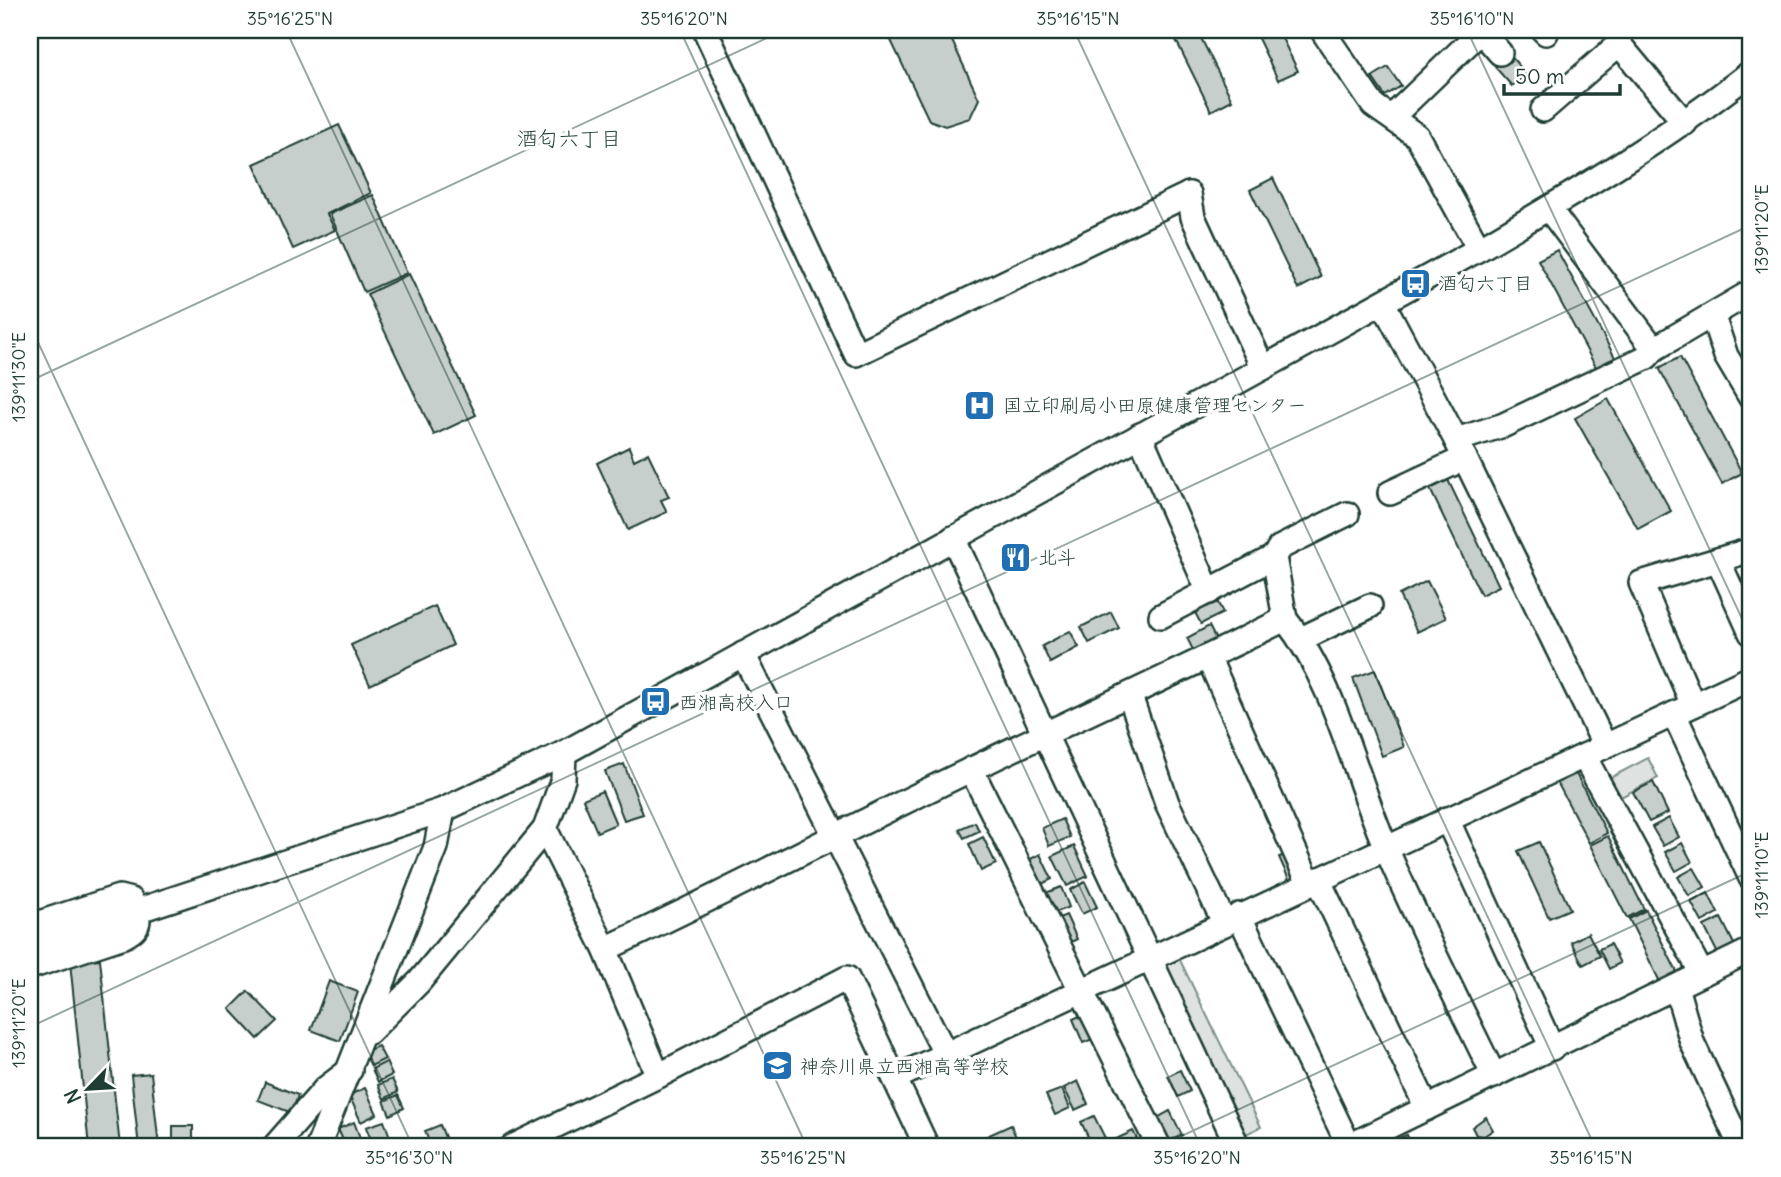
<svg xmlns="http://www.w3.org/2000/svg" width="1781" height="1177" viewBox="0 0 1781 1177" font-family="Delius,'Klee One',sans-serif">
<rect width="100%" height="100%" fill="#fff"/>
<filter id="ink" filterUnits="userSpaceOnUse"><feTurbulence type="fractalNoise" baseFrequency=".0143" numOctaves="2"/><feDisplacementMap in="SourceGraphic" scale="14" xChannelSelector="R" yChannelSelector="G"/><feConvolveMatrix kernelMatrix="1 2 1 2 8 2 1 2 1" color-interpolation-filters="sRGB"/></filter>
<g filter="url(#ink)">
<g fill="#dee3e2" stroke="#7e908b" stroke-width="2">
<path d="M1648,758L1658,778L1613,801L1602,782Z"/>
<path d="M1178,956L1261,1127L1246,1134L1165,962Z"/>
</g>
<g fill="#c7cfcc" stroke="#1f3d34" stroke-width="2">
<path d="M886,30H947L979,99L970,118L945,126L929,120Z"/>
<path d="M1171,30H1197L1232,100L1211,111Z"/>
<path d="M1254,30H1278L1298,71L1278,80Z"/>
<path d="M1509,54L1526,74L1512,86L1495,67Z"/>
<path d="M1388,67L1401,86L1385,96L1372,77Z"/>
<path d="M339,125L371,193L327,214L335,230L293,249L254,164Z"/>
<path d="M1273,178L1321,277L1298,289L1250,190Z"/>
<path d="M373,195L407,273L364,292L330,214Z"/>
<path d="M1557,250L1618,363L1599,373L1538,260Z"/>
<path d="M409,274L476,415L434,435L367,294Z"/>
<path d="M1680,357L1742,473L1722,484L1659,368Z"/>
<path d="M1608,399L1671,511L1638,529L1575,418Z"/>
<path d="M629,447L634,460L648,453L669,497L661,500L667,512L628,530L597,463Z"/>
<path d="M1448,480L1499,586L1481,595L1430,489Z"/>
<path d="M1427,581L1446,618L1417,632L1399,595Z"/>
<path d="M1214,595L1223,613L1201,624L1192,607Z"/>
<path d="M435,606L453,645L370,685L351,645Z"/>
<path d="M1111,612L1119,628L1089,643L1081,627Z"/>
<path d="M1209,626L1218,644L1196,656L1187,638Z"/>
<path d="M1070,631L1079,647L1050,663L1042,646Z"/>
<path d="M1375,670L1404,747L1382,756L1353,678Z"/>
<path d="M624,764L643,814L624,820L605,771Z"/>
<path d="M1575,772L1607,833L1589,843L1557,782Z"/>
<path d="M1653,782L1668,813L1649,822L1633,792Z"/>
<path d="M602,791L616,824L597,832L583,799Z"/>
<path d="M1669,818L1679,837L1663,846L1652,827Z"/>
<path d="M1062,819L1070,837L1049,846L1042,828Z"/>
<path d="M975,822L979,831L964,838L959,829Z"/>
<path d="M1608,836L1644,909L1627,918L1590,845Z"/>
<path d="M983,837L996,864L981,871L969,844Z"/>
<path d="M1539,842L1570,909L1549,918L1518,851Z"/>
<path d="M1682,843L1692,862L1676,871L1665,852Z"/>
<path d="M1074,846L1088,876L1067,886L1052,856Z"/>
<path d="M1290,853L1300,877L1290,882L1279,857Z"/>
<path d="M1040,854L1052,879L1036,887L1025,862Z"/>
<path d="M1694,868L1705,887L1689,896L1678,877Z"/>
<path d="M1085,882L1097,907L1082,914L1070,890Z"/>
<path d="M1061,887L1069,907L1051,914L1043,894Z"/>
<path d="M1708,893L1718,913L1702,922L1691,902Z"/>
<path d="M1646,910L1678,974L1660,982L1629,919Z"/>
<path d="M1066,915L1077,939L1062,947L1050,922Z"/>
<path d="M1721,918L1736,948L1719,956L1704,926Z"/>
<path d="M1588,933L1600,956L1583,965L1571,942Z"/>
<path d="M1610,944L1620,963L1609,969L1599,949Z"/>
<path d="M100,959L120,1147H89L70,962Z"/>
<path d="M329,981L358,992L340,1041L311,1030Z"/>
<path d="M248,991L277,1021L258,1039L230,1009Z"/>
<path d="M1084,1014L1095,1038L1083,1043L1073,1019Z"/>
<path d="M378,1046L385,1059L371,1066L364,1052Z"/>
<path d="M386,1062L392,1075L378,1082L372,1069Z"/>
<path d="M1180,1070L1190,1091L1178,1097L1168,1076Z"/>
<path d="M151,1073L159,1147H139L131,1075Z"/>
<path d="M392,1079L398,1092L384,1099L378,1085Z"/>
<path d="M1078,1081L1088,1104L1075,1110L1064,1088Z"/>
<path d="M265,1082L298,1095L292,1113L258,1100Z"/>
<path d="M365,1088L377,1114L361,1122L349,1095Z"/>
<path d="M1062,1089L1070,1108L1055,1115L1046,1095Z"/>
<path d="M398,1095L404,1108L390,1115L384,1101Z"/>
<path d="M1170,1111L1182,1135L1162,1145L1152,1121Z"/>
<path d="M1094,1116L1105,1138L1092,1145L1081,1122Z"/>
<path d="M1486,1117L1493,1130L1484,1136L1476,1135L1472,1127Z"/>
<path d="M384,1121L394,1147H374L366,1127Z"/>
<path d="M354,1122L362,1143L346,1147L338,1129Z"/>
<path d="M440,1125L449,1147H431L425,1131Z"/>
<path d="M1011,1125L1018,1142L1007,1147H981L978,1140Z"/>
<rect x="173" y="1126" width="20" height="21"/>
<path d="M1133,1131L1139,1143L1131,1147H1113L1110,1142Z"/>
<path d="M1407,1135L1412,1147H1387L1385,1144Z"/>
</g>
<g fill="none" stroke-linecap="round" stroke-linejoin="round">
<defs>
<g id="minor">
<path d="M705,30L856,354L1189,194"/>
<path d="M1322,30L1373,105L1417,136L1479,249"/>
<path d="M1543,30L1546,33"/>
<path d="M1543,110L1619,44L1685,123"/>
<path d="M1393,116L1481,31L1500,53"/>
<path d="M1189,194L1193,217L1263,368"/>
<path d="M1549,209L1654,349L1751,292"/>
<path d="M1383,303L1456,440L1605,746"/>
<path d="M1713,317L1726,356L1751,398"/>
<path d="M1140,435L1209,592"/>
<path d="M1456,440L1504,425L1647,357L1654,349"/>
<path d="M1390,493L1465,458"/>
<path d="M953,538L1238,1147"/>
<path d="M1274,557L1279,548L1347,514"/>
<path d="M1718,560L1751,633"/>
<path d="M1161,616L1274,557L1285,619"/>
<path d="M1301,639L1370,606"/>
<path d="M743,654L946,1055"/>
<path d="M1208,657L1309,883"/>
<path d="M1130,696L1167,803L1224,922"/>
<path d="M1693,705L1641,583L1751,550"/>
<path d="M1674,714L1751,878"/>
<path d="M1584,756L1702,974"/>
<path d="M971,769L1159,1147"/>
<path d="M1447,819L1552,1048"/>
<path d="M545,829L605,949L658,1076L847,978L927,1147"/>
<path d="M1318,879L1427,1108"/>
<path d="M1239,915L1349,1146"/>
<path d="M30,926L119,897L131,900C140,916 143,927 124,936L30,967"/>
<path d="M30,946L443,810L564,753L1479,249C1573,194 1665,140 1751,72"/>
<path d="M605,949C728,892 848,828 970,770C1075,719 1181,671 1285,619C1337,685 1353,772 1386,848C1419,925 1457,1000 1494,1076"/>
<path d="M1676,987L1692,1042L1741,1147"/>
<path d="M369,1032L419,982L545,829L563,779L564,753"/>
<path d="M895,1078L1751,678"/>
<path d="M274,1147L325,1089L350,1070"/>
<path d="M318,1147L436,847L443,810"/>
<path d="M512,1147L658,1076"/>
<path d="M1347,1147L1751,950"/>
</g>
</defs>
<use href="#minor" stroke="#1f3d34" stroke-width="28"/>
<use href="#minor" stroke="#fff" stroke-width="23"/>
</g>
</g>
<path fill="none" stroke="#1f3d34" stroke-width="2" stroke-opacity="0.45" d="M286,30L807,1147M680,30L1201,1147M1074,30L1595,1147M1467,30L1751,638M30,325L413,1147M30,381L784,30M30,1027L1751,225M1158,1147L1751,871"/>
<defs>
<symbol id="bus-square" viewBox="-11 -11 22 22"><rect x="-9" y="-9" width="18" height="18" rx="4" fill="#1f6fb2" stroke="#fff"/><path d="M-5-6H5V4H4V6H2V4H-2V6H-4V4H-5ZM-3.5-4V0h7V-4ZM-3.5 1.2v1.5H-2V1.2ZM2 1.2v1.5H3.5V1.2Z" fill="#fff"/></symbol>
<symbol id="hospital-square" viewBox="-11 -11 22 22"><rect x="-9" y="-9" width="18" height="18" rx="4" fill="#1f6fb2" stroke="#fff"/><path d="M-5-5h3v3.5h4V-5h3V5h-3V1.5h-4V5h-3Z" fill="#fff"/></symbol>
<symbol id="restaurant-square" viewBox="-11 -11 22 22"><rect x="-9" y="-9" width="18" height="18" rx="4" fill="#1f6fb2" stroke="#fff"/><path d="M-5-6h1v4h1v-4h1v4h1v-4h1v5L-1.5 .5V6h-2V.5L-5-1ZM5-6V6H3V1.5H1.5Q1.5-4 5-6Z" fill="#fff"/></symbol>
<symbol id="school-square" viewBox="-11 -11 22 22"><rect x="-9" y="-9" width="18" height="18" rx="4" fill="#1f6fb2" stroke="#fff"/><path d="M0-5L7-2L0 1L-7-2ZM-4 1L0 2.5L4 1V4Q0 6-4 4Z" fill="#fff"/></symbol>
</defs>
<g fill-rule="evenodd">
<use href="#bus-square" x="1398" y="266" width="35" height="35"/>
<use href="#hospital-square" x="962" y="388" width="35" height="35"/>
<use href="#restaurant-square" x="998" y="540" width="35" height="35"/>
<use href="#bus-square" x="638" y="684" width="35" height="35"/>
<use href="#school-square" x="760" y="1048" width="35" height="35"/>
</g>
<g text-anchor="middle" dominant-baseline="central" stroke-width="7" stroke-linejoin="round" paint-order="stroke">
<g font-size="19" fill="#1f3d34" stroke="#fff" text-anchor="start">
<text x="1438" y="283">酒匂六丁目</text>
<text x="1003" y="405">国立印刷局小田原健康管理センター</text>
<text x="1038" y="557">北斗</text>
<text x="679" y="702">西湘高校入口</text>
<text x="800" y="1066">神奈川県立西湘高等学校</text>
</g>
<g font-size="21" fill="#1f3d34" stroke="#fff">
<text x="569" y="138">酒匂六丁目</text>
</g>
</g>
<rect width="1781" height="1177" fill="none" stroke="#fff" stroke-width="77"/>
<g transform="translate(88 1089) rotate(245)" stroke="#ffffff" stroke-width="5" paint-order="stroke">
<path d="M0-5L12 26L0 18L-12 26Z" fill="#1f3d34"/>
<text y="-10" font-size="19" font-weight="bold" text-anchor="middle" fill="#1f3d34">N</text>
</g>
<path d="M1504 84v10h116v-10" fill="none" stroke="#1f3d34" stroke-width="3.5"/>
<text x="1515" y="84" font-size="21" fill="#1f3d34" stroke="#ffffff" stroke-width="5" paint-order="stroke">50 m</text>
<rect x="38" y="38" width="1704" height="1100" fill="none" stroke="#1f3d34" stroke-width="2.5"/>
<g font-size="18" text-anchor="middle" fill="#1f3d34">
<text x="290" y="25">35°16'25"N</text>
<text x="684" y="25">35°16'20"N</text>
<text x="1078" y="25">35°16'15"N</text>
<text x="1472" y="25">35°16'10"N</text>
<text transform="translate(1762 229) rotate(-90)" y="6">139°11'20"E</text>
<text transform="translate(19 377) rotate(-90)" y="6">139°11'30"E</text>
<text transform="translate(1762 875) rotate(-90)" y="6">139°11'10"E</text>
<text transform="translate(19 1023) rotate(-90)" y="6">139°11'20"E</text>
<text x="409" y="1164">35°16'30"N</text>
<text x="803" y="1164">35°16'25"N</text>
<text x="1197" y="1164">35°16'20"N</text>
<text x="1591" y="1164">35°16'15"N</text>
</g>
</svg>
